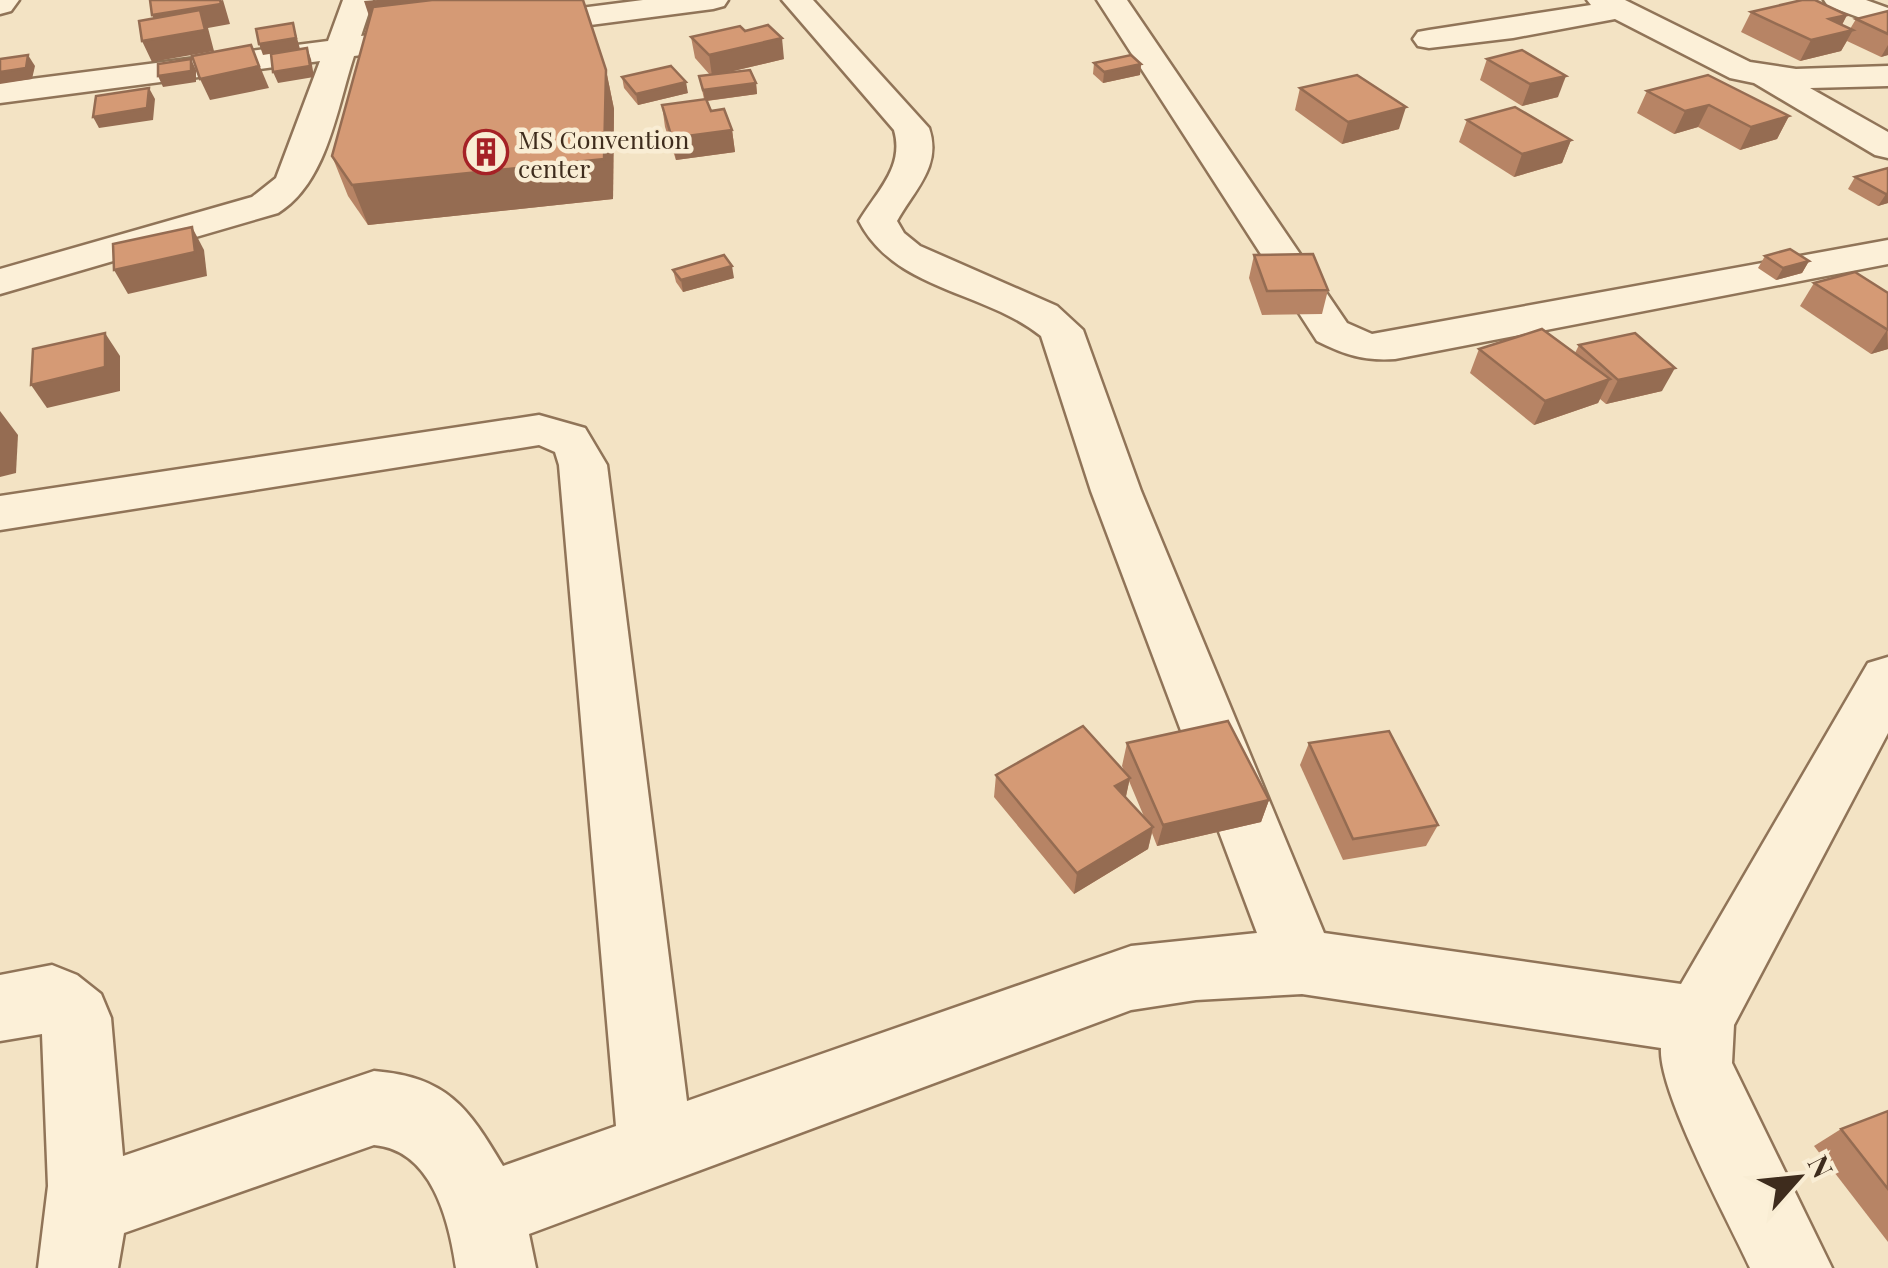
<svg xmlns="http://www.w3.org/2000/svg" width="1888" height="1268" viewBox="0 0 1888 1268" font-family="'Playfair Display',serif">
<rect width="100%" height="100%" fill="#f3e3c4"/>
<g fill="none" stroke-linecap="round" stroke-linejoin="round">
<defs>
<g id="minor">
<path d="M0,0H19L11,11L0,14Z"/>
<path d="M343,0H373L361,36L643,0H728L724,6L713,9L354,56C337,108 327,183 278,213L0,294V269L252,197L276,178L320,61L0,103V83L328,41Z"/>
<path d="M782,0H813L929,128C942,166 915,189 897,221L904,233L920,246L1057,306L1083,330L1141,491L1324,933L1681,984L1868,663L1888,657V733L1734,1025L1732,1063L1832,1268H1750C1729,1222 1658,1092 1661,1048L1302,994L1196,1000L1131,1010L529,1234L536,1268H456C449,1220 432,1150 374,1145L124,1233L118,1268H38L48,1186L42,1034L0,1041V975L52,965L77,975L101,994L111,1018L123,1156L374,1071C447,1077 468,1107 503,1166L616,1126L559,465L555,452L539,445L0,530V496L539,415L585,428L607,465L687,1101L1131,946L1257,933L1091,491L1041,336C983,290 895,291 859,221C876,192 905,167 894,130Z"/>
<path d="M1097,0H1127L1347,323L1372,334L1888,240V264L1395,359C1364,361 1345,355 1317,341Z"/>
<path d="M1587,0H1625L1750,62L1796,69L1888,66V86L1810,88L1888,132V158L1875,155L1754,83L1730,78L1615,19L1513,38L1429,48L1418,46L1413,39L1418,32L1429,30L1591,5Z"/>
<path d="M1824,0H1866L1888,8V28L1828,6Z"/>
</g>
</defs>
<use href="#minor" stroke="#907458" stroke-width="5"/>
<use href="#minor" fill="#fcf0d8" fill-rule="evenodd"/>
</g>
<g fill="#b78465" fill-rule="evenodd">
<path d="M1888,11V55L1881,57L1847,41L1841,51L1800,61L1741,32L1751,12L1847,15L1842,25L1850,29L1856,19Z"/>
<path d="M691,37L784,59L729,72L756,83L757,94L707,101L711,111L732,130L735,152L676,160L665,127L662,105L704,99L699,76L710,75L695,58Z"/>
<path d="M1487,59L1558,97L1522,106L1480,80Z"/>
<path d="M1094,63L1141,64L1140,75L1103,83L1093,74Z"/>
<path d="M606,70L614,109L613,199L368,225L348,196L332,156Z"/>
<path d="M622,77L688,93L638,105L624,88Z"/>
<path d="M1300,88L1399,129L1342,144L1295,110Z"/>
<path d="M1647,91L1789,116L1777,139L1740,150L1698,127L1674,134L1637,113Z"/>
<path d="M1467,120L1571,140L1562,163L1514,177L1459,142Z"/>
<path d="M1888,168V203L1878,206L1848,189L1855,177Z"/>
<path d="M1254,255L1328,290L1322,314L1262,315L1249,278Z"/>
<path d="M1765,256L1809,261L1802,273L1776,280L1758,268Z"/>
<path d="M673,270L734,278L683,292L676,282Z"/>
<path d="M1814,283L1888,293V349L1871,354L1800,306Z"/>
<path d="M1579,345L1662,391L1606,404L1600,399L1598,403L1534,425L1470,373L1479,349L1575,353Z"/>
<path d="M1127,743L1269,800L1261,822L1157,846L1152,833L1148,849L1074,894L994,797L996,775L1125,773L1122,766ZM1129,781L1145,819L1126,797Z"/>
<path d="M1309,743L1438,825L1426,846L1343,860L1300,765Z"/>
<path d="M1888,1111V1242L1814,1146L1841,1129Z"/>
</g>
<g fill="#956c52">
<path d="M223,0L230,24L208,28L214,51L152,62L142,41L162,36L152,15Z"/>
<path d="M377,0H474L371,22L364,1Z"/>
<path d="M1847,15L1837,34L1853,30L1841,51L1800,61L1811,40L1829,19Z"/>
<path d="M293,23L300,49L263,55L259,44Z"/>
<path d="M782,38L784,59L712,76L709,55Z"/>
<path d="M251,45L269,88L210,100L200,79Z"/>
<path d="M1888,45V55L1881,57Z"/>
<path d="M307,48L311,59L314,77L278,83L273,72Z"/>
<path d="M28,55L35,66L32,79L0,84V72Z"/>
<path d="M191,59L196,70V82L163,87L158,76Z"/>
<path d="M1141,64L1140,75L1103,83L1104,72Z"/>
<path d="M606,70L614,109L613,199L368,225L352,185Z"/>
<path d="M1566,76L1558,97L1522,106L1530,84Z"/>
<path d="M686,82L688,93L638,105L636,94Z"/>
<path d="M756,83L757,94L705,101L703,90Z"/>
<path d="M149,88L155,99L153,120L99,128L93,117Z"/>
<path d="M1709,105L1698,127L1674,134L1685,111Z"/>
<path d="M1406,107L1399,129L1342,144L1348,122Z"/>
<path d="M1789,116L1777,139L1740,150L1751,127Z"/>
<path d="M732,130L735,152L676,160L672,138Z"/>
<path d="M1571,140L1562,163L1514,177L1522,154Z"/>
<path d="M1888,193V203L1878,206L1886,194Z"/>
<path d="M192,227L204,250L207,276L128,294L114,270Z"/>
<path d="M1809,261L1802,273L1776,280L1783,268Z"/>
<path d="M732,266L734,278L683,292L681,280Z"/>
<path d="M1887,330L1888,349L1871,354Z"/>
<path d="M105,333L120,356V391L47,408L31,385Z"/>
<path d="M1675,368L1662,391L1606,404L1618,380Z"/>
<path d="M1610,379L1598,403L1534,425L1545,401Z"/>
<path d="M0,411L18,435L16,473L0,477Z"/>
<path d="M1130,778L1125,800L1115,786Z"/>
<path d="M1269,800L1261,822L1157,846L1163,825Z"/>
<path d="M1153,827L1148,849L1074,894L1077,873Z"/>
</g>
<g fill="#d59a75" stroke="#956c52" stroke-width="2.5">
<path d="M150,0H220L221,4L152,15Z"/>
<path d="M432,0H583L606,70L604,159L352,185L332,156L373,7Z"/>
<path d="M1802,0H1815L1847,15L1829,19L1853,30L1811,40L1751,12Z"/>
<path d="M200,10L205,30L142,41L139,21Z"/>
<path d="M1888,11V34L1856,19Z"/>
<path d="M293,23L296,38L259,44L256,29Z"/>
<path d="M768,25L782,38L709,55L691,37L740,26L745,31Z"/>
<path d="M251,45L259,66L200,79L192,56Z"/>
<path d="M307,48L310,66L273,72L271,54Z"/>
<path d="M1522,50L1566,76L1530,84L1487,59Z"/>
<path d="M28,55L26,68L0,72V59Z"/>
<path d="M1131,55L1141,64L1104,72L1094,63Z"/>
<path d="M191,59V71L158,76V64Z"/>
<path d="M671,66L686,82L636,94L622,77Z"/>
<path d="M750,70L756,83L703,90L699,76Z"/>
<path d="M1357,75L1406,107L1348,122L1300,88Z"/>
<path d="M1708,75L1789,116L1751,127L1709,105L1685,111L1647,91Z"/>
<path d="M149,88L147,108L93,117L96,96Z"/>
<path d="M706,99L711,111L724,109L732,130L672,138L662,105Z"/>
<path d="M1515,107L1571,140L1522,154L1467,120Z"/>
<path d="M1888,168V193L1886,194L1855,177Z"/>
<path d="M192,227L195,252L114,270L113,244Z"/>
<path d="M1790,249L1809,261L1783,268L1765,256Z"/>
<path d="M1313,254L1328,290L1267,291L1254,255Z"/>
<path d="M724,255L732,266L681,280L673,270Z"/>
<path d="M1855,272L1888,293V330L1814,283Z"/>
<path d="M1542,329L1610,379L1545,401L1479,349Z"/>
<path d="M105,333V367L31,385L33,349Z"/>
<path d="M1635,333L1675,368L1618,380L1579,345Z"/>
<path d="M1228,721L1269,800L1163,825L1127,743Z"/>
<path d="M1083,726L1130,778L1115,786L1153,827L1077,873L996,775Z"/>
<path d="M1389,731L1438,825L1353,839L1309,743Z"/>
<path d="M1888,1111V1189L1841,1129Z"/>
</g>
<defs>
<symbol id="building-ring" viewBox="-11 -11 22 22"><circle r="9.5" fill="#f9edd4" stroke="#a52126" stroke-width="1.5"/><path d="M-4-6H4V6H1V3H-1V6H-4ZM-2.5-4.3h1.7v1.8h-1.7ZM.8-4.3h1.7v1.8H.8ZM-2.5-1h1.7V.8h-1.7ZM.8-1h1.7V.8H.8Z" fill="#a52126"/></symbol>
</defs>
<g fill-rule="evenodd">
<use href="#building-ring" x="461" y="127" width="50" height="50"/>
</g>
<g text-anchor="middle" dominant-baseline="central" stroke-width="9" stroke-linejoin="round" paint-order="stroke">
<g font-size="25" fill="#3e2c1d" stroke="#f9edd4" text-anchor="start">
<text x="518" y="138">MS Convention<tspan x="518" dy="29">center</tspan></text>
</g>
</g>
<g transform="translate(1798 1178) rotate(63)" stroke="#f9edd4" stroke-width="8" paint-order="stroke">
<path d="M0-8L18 38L0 25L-18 38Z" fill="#3e2c1d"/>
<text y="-15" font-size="28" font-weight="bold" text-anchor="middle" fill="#3e2c1d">N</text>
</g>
</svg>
